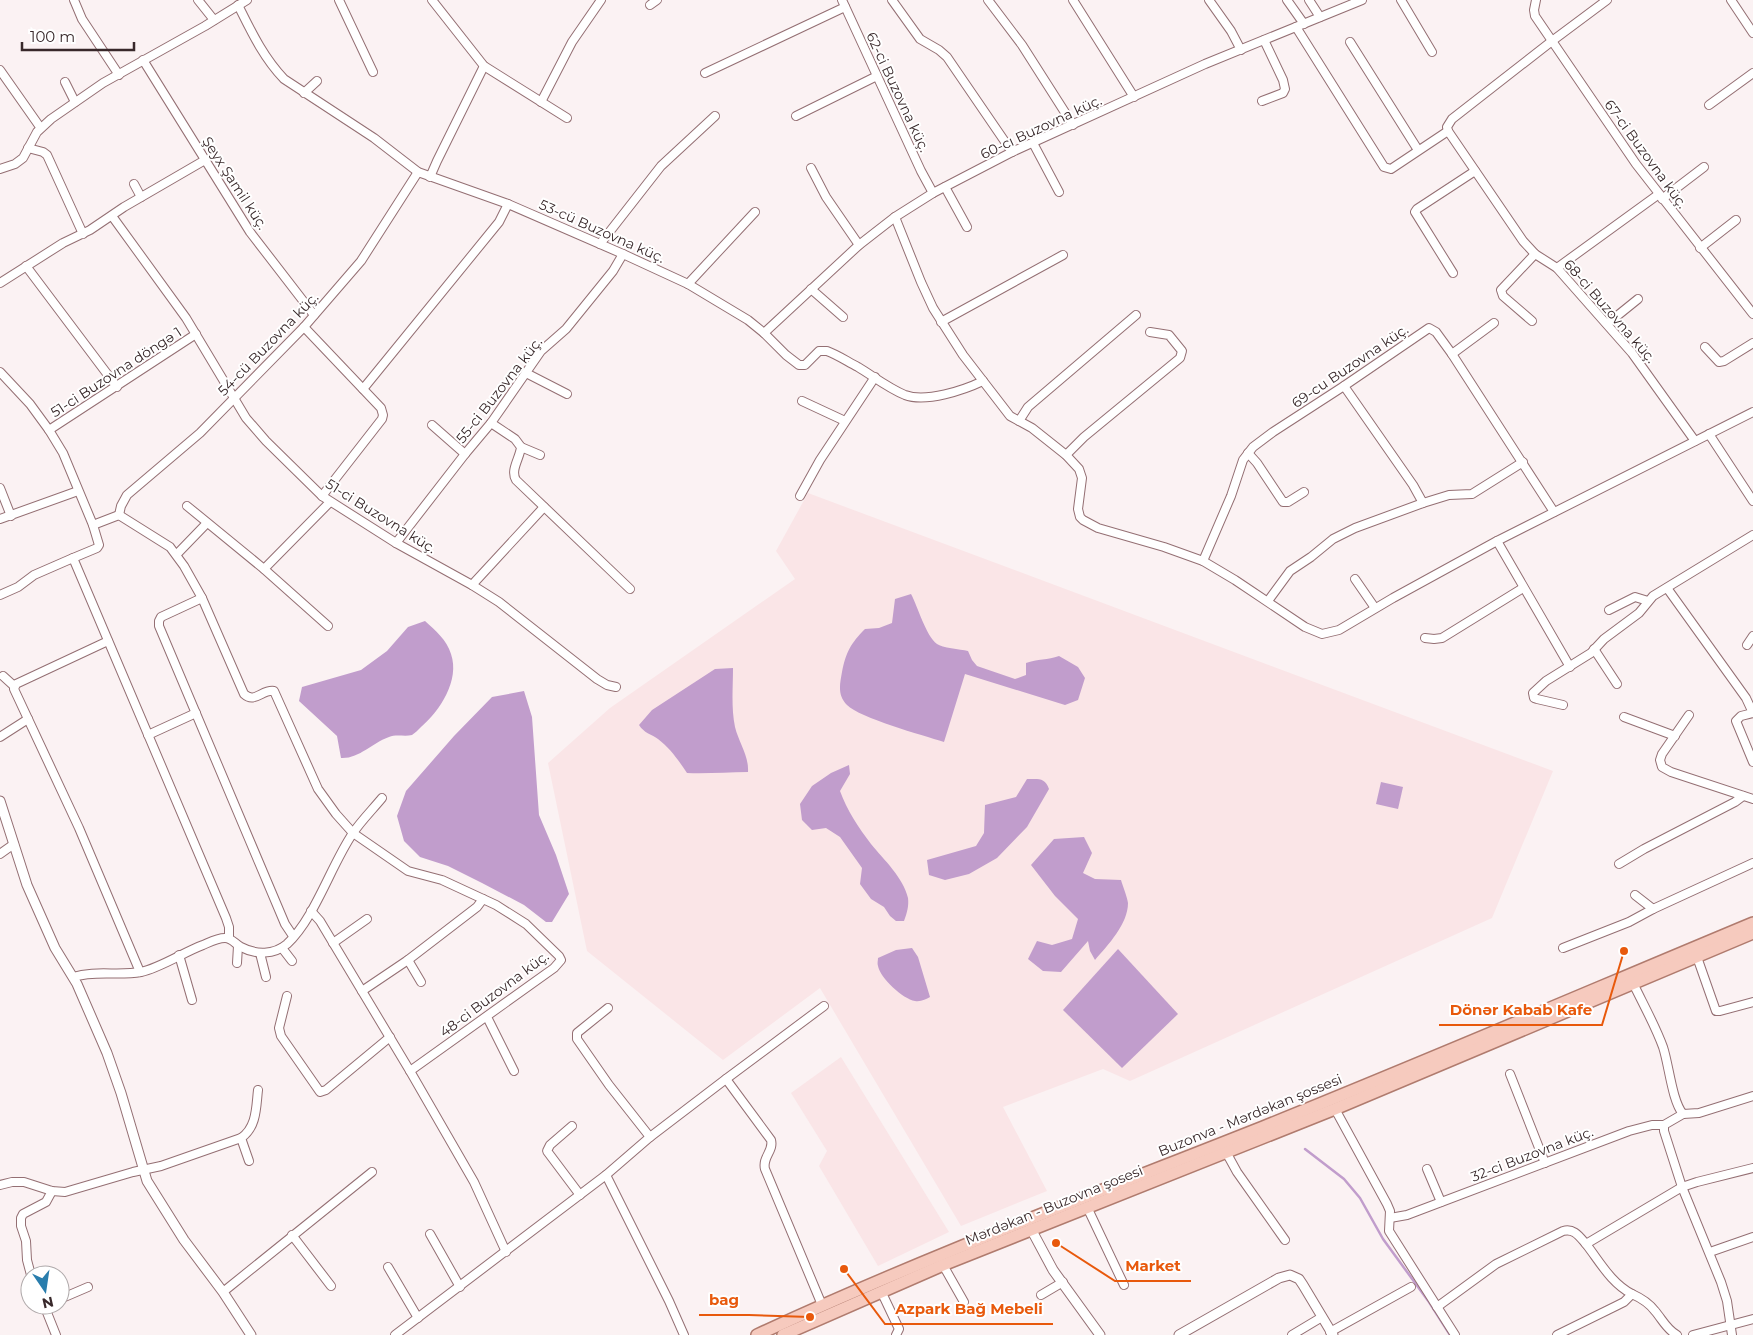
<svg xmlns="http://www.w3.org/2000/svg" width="1753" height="1335" viewBox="0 0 1753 1335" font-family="Montserrat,sans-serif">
<rect width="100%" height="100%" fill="#fbf2f3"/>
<g fill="#fae5e7">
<path d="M808,493L1553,771L1492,918L1130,1081L1103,1069L1003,1107L1047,1191L961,1226L820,988L723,1060L587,951L548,763L610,708L795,579L776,551Z"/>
<path d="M841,1057L949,1232L878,1266L819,1166L827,1151L791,1093Z"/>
</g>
<g fill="#c19dcc">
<path d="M911,594C918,607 926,636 937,644C942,648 960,649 968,651L972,660L977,666L1015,679L1026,675V663C1037,659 1048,660 1059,656L1078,667L1085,678L1078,700L1065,705L965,674L944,742C922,735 860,718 847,705C837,695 840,684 842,672C846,652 851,643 865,629L879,628L892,623L895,599Z"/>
<path d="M425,621C435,630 447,640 451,654C460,680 440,711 421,727C418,730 415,733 412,735C405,737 396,734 389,737C372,743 359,759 341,758L337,736L299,701L302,687L361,670L387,651L408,627Z"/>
<path d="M733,668C733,687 731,708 735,727C739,743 749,756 748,772C727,772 707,774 687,773C679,761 670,748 658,739C651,734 644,733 639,725L652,710L715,669Z"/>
<path d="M524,691L532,717L539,815L556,855L569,894L552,922H546L524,905L482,883L448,866L420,857L404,841L397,816L406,791L454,736L492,697Z"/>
<path d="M849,765L850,774L840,791C847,810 858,827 871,844C884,860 903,877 908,898C909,906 907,913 904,921H896L890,916L884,907L871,899L860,884L862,868L840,837L826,828L812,830L802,820L800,804L812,786L831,773Z"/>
<path d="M1027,779C1038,779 1045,777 1049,789L1027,827L997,858L969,874L945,880L929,875L927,860L976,846L984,833L985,805L1016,797Z"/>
<path d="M1381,782L1403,787L1398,809L1376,804Z"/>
<path d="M1084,837L1092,853L1083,873L1095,879L1121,880C1123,887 1127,896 1128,903C1128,924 1108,945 1095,960L1090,951L1088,941L1061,972L1043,971L1028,959L1037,941L1052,945L1072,939L1078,919L1055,896L1031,865L1054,839Z"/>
<path d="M912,948L918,957L930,997C926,999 921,1002 915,1001C903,999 880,978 878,966C877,963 878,961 878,958L896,950Z"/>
<path d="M1118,949L1178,1014L1122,1068L1063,1010Z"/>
</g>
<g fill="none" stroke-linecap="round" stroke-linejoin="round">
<path stroke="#c19dcc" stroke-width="2.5" d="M1305,1149L1344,1179L1360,1198L1383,1239L1429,1302L1450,1335"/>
<defs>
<g id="minor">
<path d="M74,0L82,19L119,75"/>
<path d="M198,0L214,20"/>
<path d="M339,0L373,72"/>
<path d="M432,0L484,66L567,118"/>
<path d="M842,0L921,171L933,193"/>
<path d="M892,0L920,39L939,50L947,57L1012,152"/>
<path d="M988,0L1022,45L1073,125"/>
<path d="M1073,0L1134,97"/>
<path d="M1209,0L1231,31L1241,50"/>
<path d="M1287,0L1304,24"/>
<path d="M1309,0L1320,17"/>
<path d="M1401,0L1432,52"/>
<path d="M1536,0L1534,10L1535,16L1636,164L1753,314"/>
<path d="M1607,0L1552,41L1452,119L1447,127L1448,131L1523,241L1535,254L1557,268L1632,353L1695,441"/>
<path d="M1731,0L1753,33"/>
<path d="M238,5C251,31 263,57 284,79L374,138L418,172L508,204L623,254L688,284L748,320L764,333L786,355L799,365H805L819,351H827C838,355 848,362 858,367C873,376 888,388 905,395C926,403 964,390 983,381"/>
<path d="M650,5L657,0"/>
<path d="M1296,27L1384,167L1391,169L1448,131"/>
<path d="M1350,42L1418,150"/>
<path d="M143,60L250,232L314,315"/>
<path d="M0,70L40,127"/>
<path d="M705,73L845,7"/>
<path d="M65,82L75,102"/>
<path d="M304,93L317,81"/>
<path d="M1262,101L1283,93L1285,89L1283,80L1264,40"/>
<path d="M541,102L572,42L601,0"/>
<path d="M1709,105L1753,73"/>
<path d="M796,116L877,76"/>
<path d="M1033,143L1059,192"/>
<path d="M28,148L43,152L47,155L83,234"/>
<path d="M811,168L826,197L859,245"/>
<path d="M0,169L15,164L23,158L37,132L51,119L103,83L205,26L247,0"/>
<path d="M430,177L437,161L484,66"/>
<path d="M134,184L141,197"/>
<path d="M945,187L967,227"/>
<path d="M1662,199L1704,167"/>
<path d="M112,216L186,318L246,418L266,441L322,496L396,543L472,585L499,602L597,679L607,685L616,687"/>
<path d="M895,217L921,282L933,308L963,355L1010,416L1032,428L1066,455L1079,469L1082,478L1078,509L1080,517L1083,520L1098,528L1164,547L1203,561L1235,580L1305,627L1322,634L1339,630L1393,598L1497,541L1753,412"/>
<path d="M600,244L661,166L715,116"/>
<path d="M1700,248L1736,220"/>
<path d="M26,266L117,387"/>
<path d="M1557,268L1659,194"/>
<path d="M1453,273L1415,212L1417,209L1475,171"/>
<path d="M0,283L63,243L90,230L124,207L205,160"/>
<path d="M688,284L755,212"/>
<path d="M811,289L843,317"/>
<path d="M1532,321L1503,296L1501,290L1535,254"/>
<path d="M941,322L1063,255"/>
<path d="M1607,324L1638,299"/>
<path d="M304,327L381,408L383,415L382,419L322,496"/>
<path d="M764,333L859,245L895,217L933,193L1012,152L1205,64L1362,0"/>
<path d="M1705,347L1719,362L1724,361L1753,343"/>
<path d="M1452,354L1494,323"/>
<path d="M0,372L30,404L49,430L63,453L93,525L99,545L97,548L73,558L226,918L229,927V938"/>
<path d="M526,373L567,394"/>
<path d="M1344,386L1413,485L1423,503"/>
<path d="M363,389L499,222L508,204"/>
<path d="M802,401L845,421"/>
<path d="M1019,421L1028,407L1136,315"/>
<path d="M491,423L515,439L521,447C520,458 510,470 516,480L630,589"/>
<path d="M432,425L465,454"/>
<path d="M49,430L196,334"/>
<path d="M1709,434L1753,501"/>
<path d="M521,447L540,455"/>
<path d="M1248,453L1257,463L1283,502H1288L1304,492"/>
<path d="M1066,455L1084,437L1180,358L1182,351L1169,335L1150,332"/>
<path d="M0,488L11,516"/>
<path d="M800,496L820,460L875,377"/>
<path d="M187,506L264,569L328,626"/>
<path d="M119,515L121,506L127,495L200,433L304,327L361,261L418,172"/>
<path d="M0,519L78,491"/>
<path d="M93,525L119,515L170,547L184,566L202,598L244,694C255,704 262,689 274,691L318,789L336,814L353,833L408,871L442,880L496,905L526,924L559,956L561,960L554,968L410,1071"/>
<path d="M1497,541L1570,667"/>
<path d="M396,543L465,454L491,423L541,351L566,329L613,271L623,254"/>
<path d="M177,554L207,523"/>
<path d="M1203,561L1231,496L1243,460L1253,447L1273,432L1344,386L1429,328L1436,332L1452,354L1554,512"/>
<path d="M264,569L330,502"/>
<path d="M1355,579L1375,608"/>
<path d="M472,585L544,507"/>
<path d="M1667,588L1746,698L1753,713"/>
<path d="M0,595L18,587L34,575L73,558"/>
<path d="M202,598L161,617L159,621V626L285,924L293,936"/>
<path d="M1268,601L1290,571L1311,557L1333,539L1355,528L1423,503L1449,495L1472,494L1523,462"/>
<path d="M1609,610L1635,597L1648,601"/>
<path d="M1425,638L1434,639L1442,638L1523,588"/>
<path d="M108,641L16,684L14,689L79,828L140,972"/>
<path d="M1747,645L1753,636"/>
<path d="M1594,649L1617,684"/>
<path d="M3,676L14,686"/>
<path d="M1563,705L1537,699L1534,698L1533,693L1546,681L1591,653L1604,639L1639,613L1653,596L1753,535"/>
<path d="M1753,713L1741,716L1736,721L1753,762"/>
<path d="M1689,715L1662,754L1660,760L1662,767L1671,772L1753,799"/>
<path d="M1624,717L1675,736"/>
<path d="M148,735L196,713"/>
<path d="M0,737L28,719"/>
<path d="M0,854L14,844"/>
<path d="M1619,864L1644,849L1735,802L1743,796"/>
<path d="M1635,895L1653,909"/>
<path d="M311,911L320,921L410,1071L474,1182L506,1252"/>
<path d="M333,943L367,919"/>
<path d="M282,948L292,961"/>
<path d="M1563,948L1629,922L1653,909L1753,863"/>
<path d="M260,953L266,977"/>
<path d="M179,955L192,1000"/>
<path d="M1697,957L1716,1011H1720L1753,1002"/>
<path d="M408,960L421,982"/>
<path d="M237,963L238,946"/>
<path d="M73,977C95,970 118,976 141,972C160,968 184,952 203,945C210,942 217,938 225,938C232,938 235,944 241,947C256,955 274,955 287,944C315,918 331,865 353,833C361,821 373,809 382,798"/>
<path d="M1633,983C1643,1004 1655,1025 1663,1047C1669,1065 1672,1101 1683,1114L1699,1113L1753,1096"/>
<path d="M362,991L408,960L477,907L483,899"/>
<path d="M287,996L279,1028L281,1036L320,1092L326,1090L390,1037"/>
<path d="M608,1008L577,1033V1039L609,1085L650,1137"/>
<path d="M487,1017L514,1071"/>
<path d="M1510,1074L1545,1163"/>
<path d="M726,1079L771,1140C774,1151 762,1157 765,1169L822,1305"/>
<path d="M1335,1109L1387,1204L1390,1211L1389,1231L1455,1335"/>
<path d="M1664,1125V1131L1682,1187L1721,1282L1727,1301L1732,1335"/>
<path d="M572,1126L550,1145L547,1151L580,1195"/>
<path d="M241,1138L249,1161"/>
<path d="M1226,1152L1237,1172L1285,1240"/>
<path d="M1427,1169L1441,1202"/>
<path d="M606,1175L669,1301L684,1335"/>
<path d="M0,1185L12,1182H24L52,1191L65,1192L133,1172L161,1166L241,1138C257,1127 256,1107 258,1090"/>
<path d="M1087,1207L1124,1285"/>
<path d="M1390,1218L1407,1215L1629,1131L1652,1125H1664L1683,1114"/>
<path d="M430,1234L460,1287"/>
<path d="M292,1235L331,1286"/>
<path d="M1586,1244C1600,1262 1611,1283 1632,1294"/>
<path d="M1710,1252L1753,1237"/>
<path d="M943,1265L964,1302"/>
<path d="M388,1267L418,1318"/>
<path d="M31,1275L27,1260L26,1241L21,1226V1218L23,1214L46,1202L52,1191"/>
<path d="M881,1291L899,1329L896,1335"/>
<path d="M223,1292L372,1172"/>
<path d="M1041,1295L1063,1282"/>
<path d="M60,1299L88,1287"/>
<path d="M44,1305L56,1335"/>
<path d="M1437,1307L1496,1264L1563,1231C1574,1228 1579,1236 1586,1244L1682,1187L1697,1182L1753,1168"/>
<path d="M1330,1332L1411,1287"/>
<path d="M395,1335L606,1175L650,1137L726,1079L824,1006"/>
<path d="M1292,1335L1322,1317"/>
<path d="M1557,1335L1616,1306L1624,1302L1632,1294C1641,1298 1649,1303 1655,1311C1662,1319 1667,1330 1677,1335"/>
<path d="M1693,1335L1753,1319"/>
</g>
<g id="tertiary">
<path d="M0,801L27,885L55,948L77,984L107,1053L121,1093L147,1181L184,1240L223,1292L251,1335"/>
<path d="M1031,1229L1053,1270L1100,1335"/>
<path d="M1179,1335L1279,1278L1290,1275L1299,1279L1303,1285L1333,1335"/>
</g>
<g id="primary">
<path d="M757,1335C923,1258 1094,1194 1263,1127C1427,1061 1590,991 1753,923"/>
<path d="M783,1335L943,1265L1335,1109L1753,933"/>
</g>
</defs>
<use href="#minor" stroke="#946f73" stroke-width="10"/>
<use href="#tertiary" stroke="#946f73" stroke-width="11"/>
<use href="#primary" stroke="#b07b6e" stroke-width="14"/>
<use href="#minor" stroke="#fff" stroke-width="8"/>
<use href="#tertiary" stroke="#fff" stroke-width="9"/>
<use href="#primary" stroke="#f6cabe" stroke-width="11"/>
</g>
<g text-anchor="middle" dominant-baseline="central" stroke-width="4" stroke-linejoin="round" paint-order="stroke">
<g font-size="14" fill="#38282a" stroke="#fff">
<text transform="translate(898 92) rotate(65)">62-ci Buzovna küç.</text>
<text transform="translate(1041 127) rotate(-25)">60-cı Buzovna küç.</text>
<text transform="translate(1646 154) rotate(54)">67-ci Buzovna küç.</text>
<text transform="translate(235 183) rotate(57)">Şeyx Şamil küç.</text>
<text transform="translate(602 231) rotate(24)">53-cü Buzovna küç.</text>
<text transform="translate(1610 311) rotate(49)">68-ci Buzovna küç.</text>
<text transform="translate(268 344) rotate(-46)">54-cü Buzovna küç.</text>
<text transform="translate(1350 366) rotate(-34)">69-cu Buzovna küç.</text>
<text transform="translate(116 372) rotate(-33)">51-ci Buzovna döngə 1</text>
<text transform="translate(499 390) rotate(-52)">55-ci Buzovna küç.</text>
<text transform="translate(381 516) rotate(32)">51-ci Buzovna küç.</text>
<text transform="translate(494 994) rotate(-37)">48-ci Buzovna küç.</text>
<text transform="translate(1250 1115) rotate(-22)">Buzonva - Mərdəkan şossesi</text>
<text transform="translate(1532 1154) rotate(-21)">32-ci Buzovna küç.</text>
<text transform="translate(1054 1205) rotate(-22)">Mərdəkan - Buzovna şosesi</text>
</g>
</g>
<path fill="none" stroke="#e8590c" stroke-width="2" d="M1624 951L1602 1025H1439M1056 1243L1115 1281H1191M810 1317L749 1315H699M844 1269L885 1324H1053"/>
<g fill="#e8590c" stroke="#fff" stroke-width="2">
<circle cx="1624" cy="951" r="5"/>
<circle cx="1056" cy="1243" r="5"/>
<circle cx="810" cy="1317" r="5"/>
<circle cx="844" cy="1269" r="5"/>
</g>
<g font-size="15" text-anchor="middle" font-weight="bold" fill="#e8590c" stroke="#fff" stroke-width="4" stroke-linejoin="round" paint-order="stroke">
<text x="1521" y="1015">Dönər Kabab Kafe</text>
<text x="1153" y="1271">Market</text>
<text x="724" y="1305">bag</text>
<text x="969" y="1314">Azpark Bağ Mebeli</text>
</g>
<g transform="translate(45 1290) rotate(167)"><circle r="24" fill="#ffffff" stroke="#afa9aa"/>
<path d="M0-4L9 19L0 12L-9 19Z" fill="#297dad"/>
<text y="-8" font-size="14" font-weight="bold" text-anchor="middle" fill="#38282a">N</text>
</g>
<path d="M22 42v8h112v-8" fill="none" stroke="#38282a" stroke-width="2.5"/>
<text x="30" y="42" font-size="15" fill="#38282a" stroke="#ffffff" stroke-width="4" paint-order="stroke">100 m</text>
</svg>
